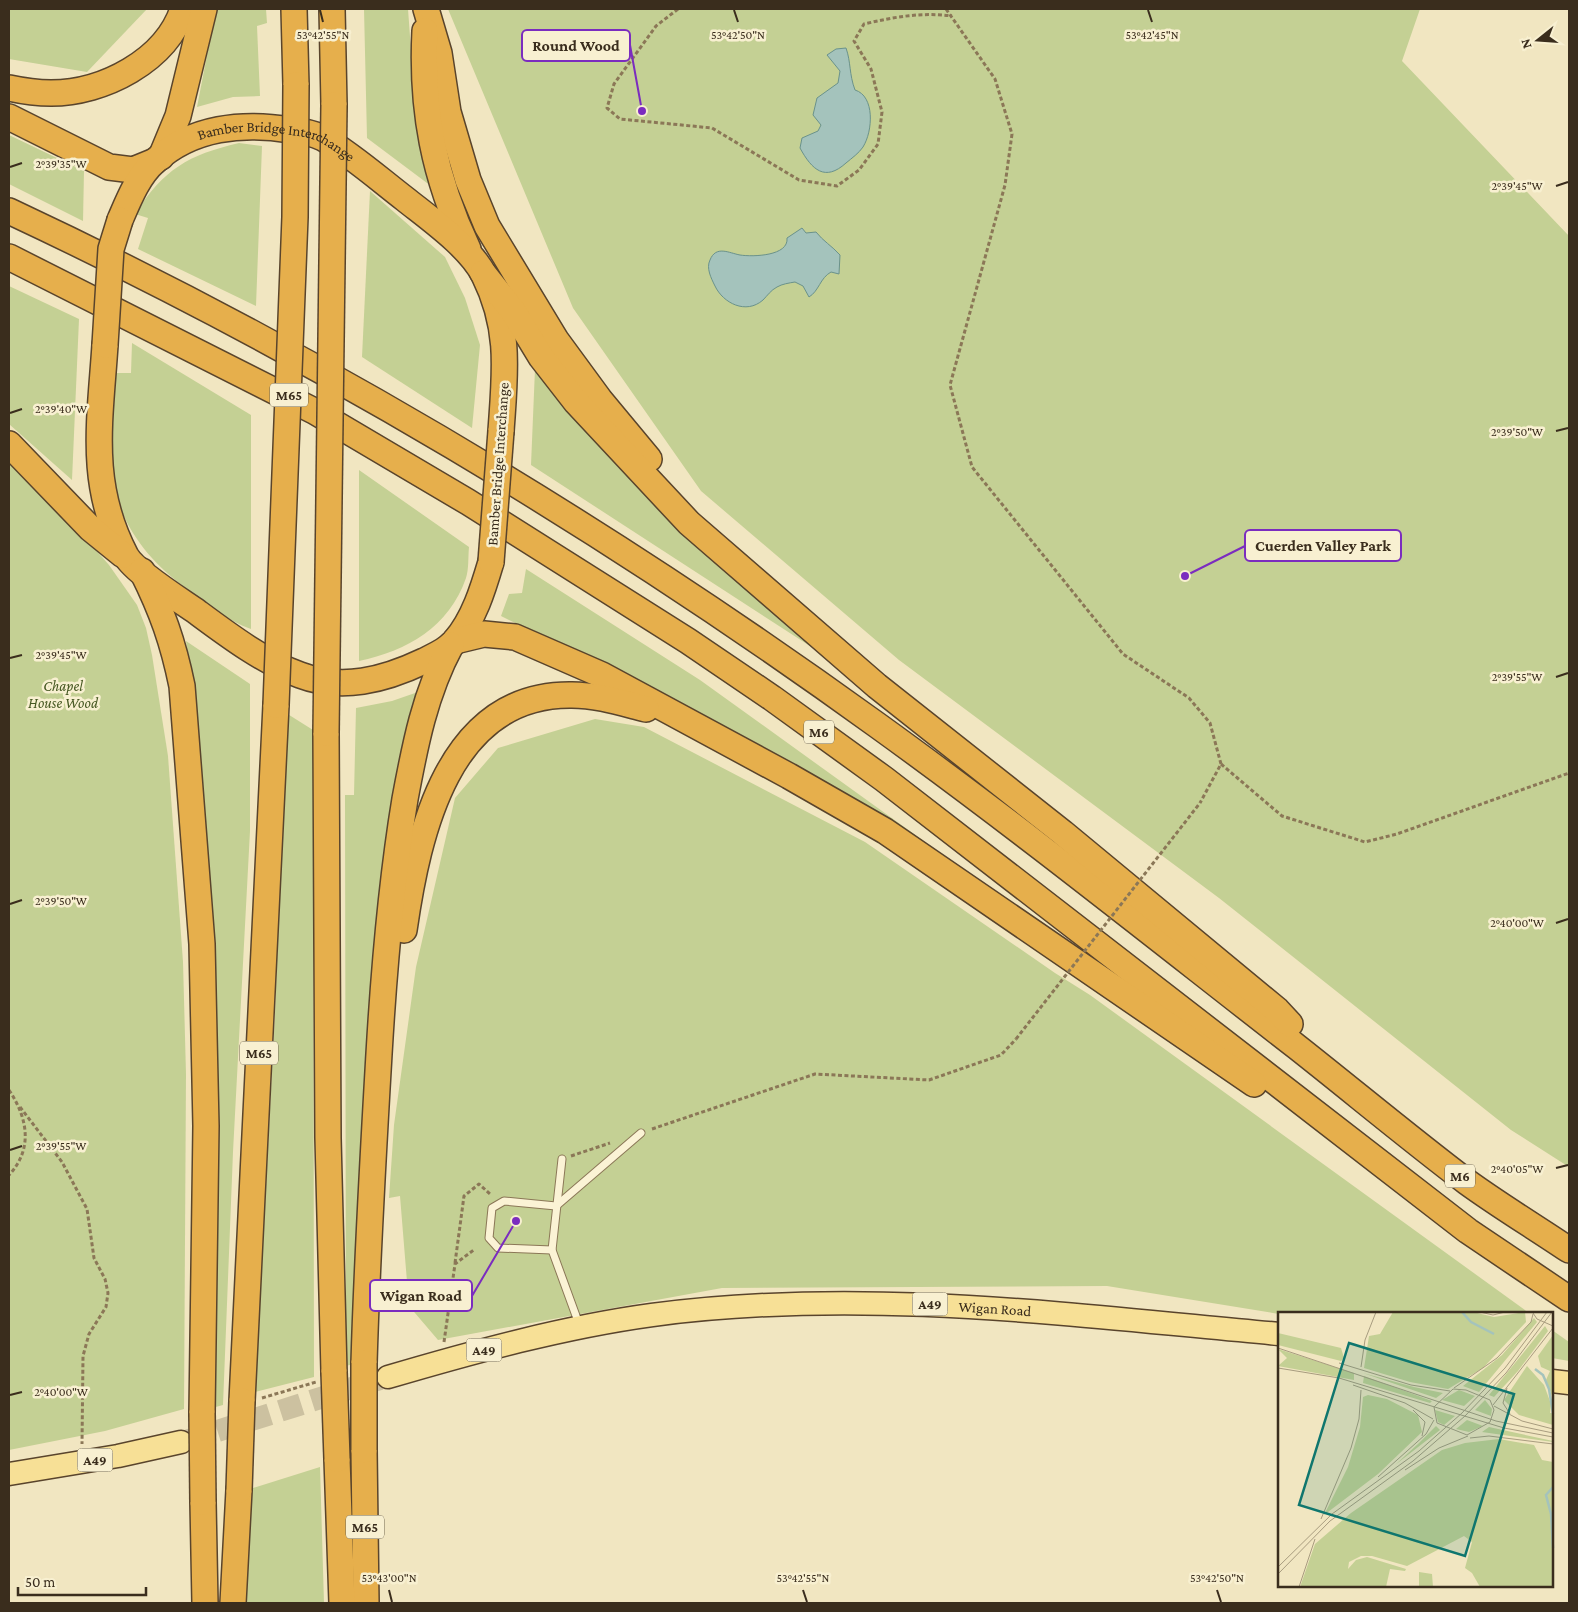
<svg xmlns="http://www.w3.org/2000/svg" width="1578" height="1612" viewBox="0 0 1578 1612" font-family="'Crimson Pro',serif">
<rect width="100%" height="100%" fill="#f1e6c1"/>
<g fill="#c4d094">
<path d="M9,9H147L87,72L9,59Z"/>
<path d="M216,9H266L267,23L257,26L260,96L233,97L197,107Z"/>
<path d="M364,9H408L417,132L431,186L367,138Z"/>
<path d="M448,9H1420L1402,61L1569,236V1167L1511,1130L1219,898L899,660L701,491L573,308Z"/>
<path d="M9,135L84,171L83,221L9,184Z"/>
<path d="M239,143L262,146L256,306L138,249L148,218L135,214C164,169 188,155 239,143Z"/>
<path d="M370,191L445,257L465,298L480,345L472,428L362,357Z"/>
<path d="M9,286L79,319L72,480L9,424Z"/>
<path d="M132,343L251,415V629C228,621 210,605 190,591C146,560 115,520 111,464C108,435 114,403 115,373H131Z"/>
<path d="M535,369L830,659L531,465Z"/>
<path d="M9,461L51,499L109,565L137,605L146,628L152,655L168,756L183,962L186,1074L184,1409L105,1431L9,1450Z"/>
<path d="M359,470L469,547C468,557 469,569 466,578C449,627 407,651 359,661Z"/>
<path d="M526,569L700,680L964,870L712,719L501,616L509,594L522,593Z"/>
<path d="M186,641L250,684V831L233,1152L223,1405L212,1408L218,1154L213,915L199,750Z"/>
<path d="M418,692L353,1364L346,1366L345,795H354L356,708L392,701Z"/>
<path d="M286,713L313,730L314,1377L255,1392L275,1014Z"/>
<path d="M595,719L644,727L865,842L1055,973L1090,995L1529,1313L1279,1314L1107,1286L722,1288L438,1340L409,1306L400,1196L389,1198L394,1125L416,967L455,798L498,748Z"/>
<path d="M1552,1330L1569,1342V1361L1552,1358Z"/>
<path d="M320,1467L324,1603H246L250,1489Z"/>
</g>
<g fill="#a4c3bc" stroke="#6a928b">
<path d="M846,48C851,62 849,74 855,90C875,96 873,131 863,147C859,153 852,158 846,163C825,182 812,170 800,148L802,138L818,131L821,125L813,115L817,98L838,83L840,71L827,55L836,49Z"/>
<path d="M802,228L806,233L816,232C823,241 832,246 840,255L839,274L831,272C820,278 819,291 809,297L803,286L795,282C789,283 782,284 777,287C771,290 767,296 763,300C746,315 723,303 715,286C711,278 706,268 710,260C716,245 729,253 740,255C753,257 789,256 787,238Z"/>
</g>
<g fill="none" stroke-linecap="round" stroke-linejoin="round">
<path stroke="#ccc1a0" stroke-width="22" stroke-dasharray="22 11" stroke-linecap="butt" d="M186,1441L380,1379"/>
<defs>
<g id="lane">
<path d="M562,1159L552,1250L579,1324"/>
<path d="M552,1250L498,1248L489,1238L492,1208L504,1201L556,1206L641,1133"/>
</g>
<g id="primary">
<path id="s1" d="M388,1377C473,1352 564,1327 652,1315C861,1287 1071,1315 1279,1334"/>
<path d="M1552,1381L1569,1383"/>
<path d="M9,1474L118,1456L181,1442"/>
</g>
<g id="highway">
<path d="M294,9L296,85"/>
<path d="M332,9L334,105"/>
<path d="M426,9L439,53L448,112L468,180L487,226L556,340L600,400L649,459"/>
<path d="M425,31C421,110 434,177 468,249"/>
<path d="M9,88C23,91 37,93 51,93C103,93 166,61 183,9"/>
<path d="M9,117L109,167L133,170L155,161"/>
<path d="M161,157L178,116L204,9"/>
<path d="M9,211C312,353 606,529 877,725C1020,828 1158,939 1297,1047C1354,1092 1409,1138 1467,1182C1500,1206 1535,1227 1569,1250"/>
<path id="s2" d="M120,220C129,199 138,176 155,161C192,127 243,122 290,130C301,131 313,133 323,138C352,155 379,179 405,199C430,219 470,247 484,275C511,329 505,373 501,431"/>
<path d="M9,257L314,411L468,502L688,641L772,698L884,779L1468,1231L1569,1299"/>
<path d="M483,273L513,311L541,357L576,402L689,523L877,686L1063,833L1277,1010L1290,1024"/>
<path d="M105,345C100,422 88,484 126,556C135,572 180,600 197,612C228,635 264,662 300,675C342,691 384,680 424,661C434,656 448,650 455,641C474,619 483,589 491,562"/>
<path d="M9,444L91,529L123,555"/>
<path d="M142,571C162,611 173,642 182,686L202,944L206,1126L202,1413"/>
<path d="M455,641L484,634L515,637L602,675L789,776L885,831L1254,1084"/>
<path d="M326,733L328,1138L334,1372"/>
<path d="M404,930C418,833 448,693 572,695C597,695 622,703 646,709"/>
<path d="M364,1363C367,1259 373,1157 379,1054C384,968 391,884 405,799C415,745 425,693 451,645"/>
<path d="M242,1401L276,705"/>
<path d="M364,1450L366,1603"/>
<path d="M337,1459L342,1603"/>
<path d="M203,1502L205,1603"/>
<path d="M233,1603L239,1490"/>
</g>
</defs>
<use href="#lane" stroke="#8b7757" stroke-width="9"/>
<use href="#primary" stroke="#59442c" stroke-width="25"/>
<use href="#highway" stroke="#59442c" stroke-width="28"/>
<g stroke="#8b7757" stroke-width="3" stroke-dasharray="4 2.5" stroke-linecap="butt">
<path d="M678,9L656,26L614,84L607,108L620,119L712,128L799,180L837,186L859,170L878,144L882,112L871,69L854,41L864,24C894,17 921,12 952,16"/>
<path d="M946,9L995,79L1012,134L1005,185L950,385L972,467L1123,654L1189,698L1210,723L1221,764L1200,803"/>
<path d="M1221,764L1282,816L1365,842L1397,834L1569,773"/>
<path d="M9,1090C27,1117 34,1148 9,1175"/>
<path d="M20,1107L62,1162L87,1209L94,1258L105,1279L108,1293L106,1307L89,1334L83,1356L82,1444"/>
<path d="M652,1129L815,1074L929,1080L1001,1055L1016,1039"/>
<path d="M571,1156L610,1143"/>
<path d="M455,1263L464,1196L479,1184L490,1194"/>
<path d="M444,1342L455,1264L475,1249"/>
<path d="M262,1398L316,1382"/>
</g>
<use href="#lane" stroke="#fbf3d5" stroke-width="7"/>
<use href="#primary" stroke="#f7e096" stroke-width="22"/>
<use href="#highway" stroke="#e6af4c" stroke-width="25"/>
<defs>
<g id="highway-bridge">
<path d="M105,345L111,249L120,220"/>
<path d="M491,562L501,431"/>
<path d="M276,705L295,217L296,85"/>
<path d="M326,733L334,105"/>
<path d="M334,1372L337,1459"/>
<path d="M202,1413L203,1502"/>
<path d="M364,1450V1363"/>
<path d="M239,1490L242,1401"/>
</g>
</defs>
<use href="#highway-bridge" stroke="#59442c" stroke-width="28" stroke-linecap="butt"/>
<path stroke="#8b7757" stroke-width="3" stroke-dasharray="4 2.5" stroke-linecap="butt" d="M1016,1039L1200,803"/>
<use href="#highway-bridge" stroke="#e6af4c" stroke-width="25"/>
</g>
<path fill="none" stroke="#3a2d1d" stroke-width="2" d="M320,10L323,22M734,10L738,22M1148,10L1152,22M10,167L22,163M1556,186L1568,182M10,413L22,409M1556,431L1568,428M10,658L22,655M1556,677L1568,673M10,904L22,900M1556,923L1568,919M10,1150L22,1146M1556,1168L1568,1165M10,1395L22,1392M389,1590L392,1602M803,1590L807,1602M1217,1590L1221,1602"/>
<g text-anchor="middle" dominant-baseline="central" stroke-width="5" stroke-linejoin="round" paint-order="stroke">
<g fill="#f8f0d1" stroke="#736853" stroke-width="1">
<rect x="270" y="383.5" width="38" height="23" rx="4"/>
<rect x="804" y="720.5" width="30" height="23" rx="4"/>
<rect x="240" y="1041.5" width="38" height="23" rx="4"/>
<rect x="1445" y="1164.5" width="30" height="23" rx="4"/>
<rect x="912.5" y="1292.5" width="35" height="23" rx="4"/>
<rect x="466.5" y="1338.5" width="35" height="23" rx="4"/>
<rect x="77.5" y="1448.5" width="35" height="23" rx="4"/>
<rect x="346" y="1515.5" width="38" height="23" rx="4"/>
</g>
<g font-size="14" font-weight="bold" fill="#3a2d1d">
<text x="289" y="395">M65</text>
<text x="819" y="732">M6</text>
<text x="259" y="1053">M65</text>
<text x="1460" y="1176">M6</text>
<text x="930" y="1304">A49</text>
<text x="484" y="1350">A49</text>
<text x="95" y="1460">A49</text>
<text x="365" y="1527">M65</text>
</g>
<g font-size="15" fill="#3a2d1d" stroke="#f8f0d1">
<text stroke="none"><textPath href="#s2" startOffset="201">Bamber Bridge Interchange</textPath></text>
<text transform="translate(498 464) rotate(-86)">Bamber Bridge Interchange</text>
<text stroke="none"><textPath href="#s1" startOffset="615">Wigan Road</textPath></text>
</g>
<g font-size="15" font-style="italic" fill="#465822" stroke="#f8f0d1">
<text x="63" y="686">Chapel<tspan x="63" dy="17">House Wood</tspan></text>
</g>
</g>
<g transform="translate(1278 1312)">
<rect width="275" height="275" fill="#f1e6c1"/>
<path d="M115,0H195L216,5L247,0L248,10L205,56L170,77L132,70L86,56L91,24L102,22ZM256,6L259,10L201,80L185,74L224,43ZM267,14L270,19L240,59L216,85L211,83ZM0,21L63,36L66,46L63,49L0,33ZM275,23V86L268,68L272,59L263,55L260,44ZM0,37L76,61V68L0,54L9,46ZM249,54L266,73L273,92L272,101H275V113L241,103L226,88ZM85,61L136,75L165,81L158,86ZM86,64L154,89L152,91L85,71ZM181,78L197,84L186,94L164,88ZM90,83L109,87L140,103L144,120L100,162L46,203L70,155L82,115L85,85ZM207,88L214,97L213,104L197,98ZM157,98L177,104L166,113L160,110ZM189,108L205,114L191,120L178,117ZM158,114L162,118L117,153L140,132ZM211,115L275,129V130L204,120ZM221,127L256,133L264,148L275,150V275H202L194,261L187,256L194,230L186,224L129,254L94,244H83L71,250L70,257L78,248L89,245L128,257L127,259L112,257L108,275H22L37,232L73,201L164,138L187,131ZM141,260L154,262L155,275H141Z" fill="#c4d094"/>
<path fill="none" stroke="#a4c3bc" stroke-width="2.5" d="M184,0L193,10L216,22M257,57L265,63L271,77L275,102M275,175L268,183L273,202L275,236"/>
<path fill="none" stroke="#a89c7f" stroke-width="1" d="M202,0L215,3L227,0M255,1L259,7L275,14M0,36L218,109L275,121M61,51L133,73L172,79M83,55L87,28L98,0M0,56L61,66L226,116L275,125M75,73L127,91L155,107M176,76L219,46L253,10L255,2M229,76L225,91L232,102M175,77L188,78L212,88L216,98L212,110L189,123L159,111L156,95ZM215,93L275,16M216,94L244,109L275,117M135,98L147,110L144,124M192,126L211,124L275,132M127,158L161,136L190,124M100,165L148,122L156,108M43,207L73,136L81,107L83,78M0,255L54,202L141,139L184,101L227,56L269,0M0,262L52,209L135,149L187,104L228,61L274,0M21,275L37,227"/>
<path fill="#0f766e" fill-opacity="0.15" stroke="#0f766e" stroke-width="2.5" d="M71,31L236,82L187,244L21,193Z"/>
<rect width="275" height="275" fill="none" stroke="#3a2d1d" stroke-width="2.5"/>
</g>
<g font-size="12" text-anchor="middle" fill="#3a2d1d" stroke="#f8f0d1" stroke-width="5" stroke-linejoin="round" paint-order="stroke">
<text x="323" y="39">53°42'55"N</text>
<text x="738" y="39">53°42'50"N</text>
<text x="1152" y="39">53°42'45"N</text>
<text x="61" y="168">2°39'35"W</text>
<text x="1517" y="190">2°39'45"W</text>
<text x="61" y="413">2°39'40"W</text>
<text x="1517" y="436">2°39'50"W</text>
<text x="61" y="659">2°39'45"W</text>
<text x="1517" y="681">2°39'55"W</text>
<text x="61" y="905">2°39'50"W</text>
<text x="1517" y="927">2°40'00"W</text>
<text x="61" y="1150">2°39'55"W</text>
<text x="1517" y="1173">2°40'05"W</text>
<text x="61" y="1396">2°40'00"W</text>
<text x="389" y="1582">53°43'00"N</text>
<text x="803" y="1582">53°42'55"N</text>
<text x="1217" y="1582">53°42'50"N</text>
</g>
<path fill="none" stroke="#7b2cbf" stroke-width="2" d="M642 111L630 45M1185 576L1245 546M516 1221L472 1296"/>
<g fill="#7b2cbf" stroke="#f8f0d1" stroke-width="2">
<circle cx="642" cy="111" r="5"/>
<circle cx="1185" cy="576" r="5"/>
<circle cx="516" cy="1221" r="5"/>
</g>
<g fill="#f8f0d1" stroke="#7b2cbf" stroke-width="2">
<rect x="522" y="30" width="108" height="31" rx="5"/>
<rect x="1245" y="530" width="156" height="31" rx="5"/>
<rect x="370" y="1280" width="102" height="31" rx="5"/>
</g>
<g font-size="16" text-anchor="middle" font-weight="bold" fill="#3a2d1d">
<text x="576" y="51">Round Wood</text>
<text x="1323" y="551">Cuerden Valley Park</text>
<text x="421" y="1301">Wigan Road</text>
</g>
<rect width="1578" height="1612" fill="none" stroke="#3a2d1d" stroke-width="20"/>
<g transform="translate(1538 40) rotate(253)" stroke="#f8f0d1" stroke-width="4" paint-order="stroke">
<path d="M0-4L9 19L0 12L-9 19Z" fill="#3a2d1d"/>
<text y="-8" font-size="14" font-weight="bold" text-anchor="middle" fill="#3a2d1d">N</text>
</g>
<path d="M18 1587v8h128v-8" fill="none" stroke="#3a2d1d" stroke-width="2.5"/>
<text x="25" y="1587" font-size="15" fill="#3a2d1d" stroke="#f8f0d1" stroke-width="4" paint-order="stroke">50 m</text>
</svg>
